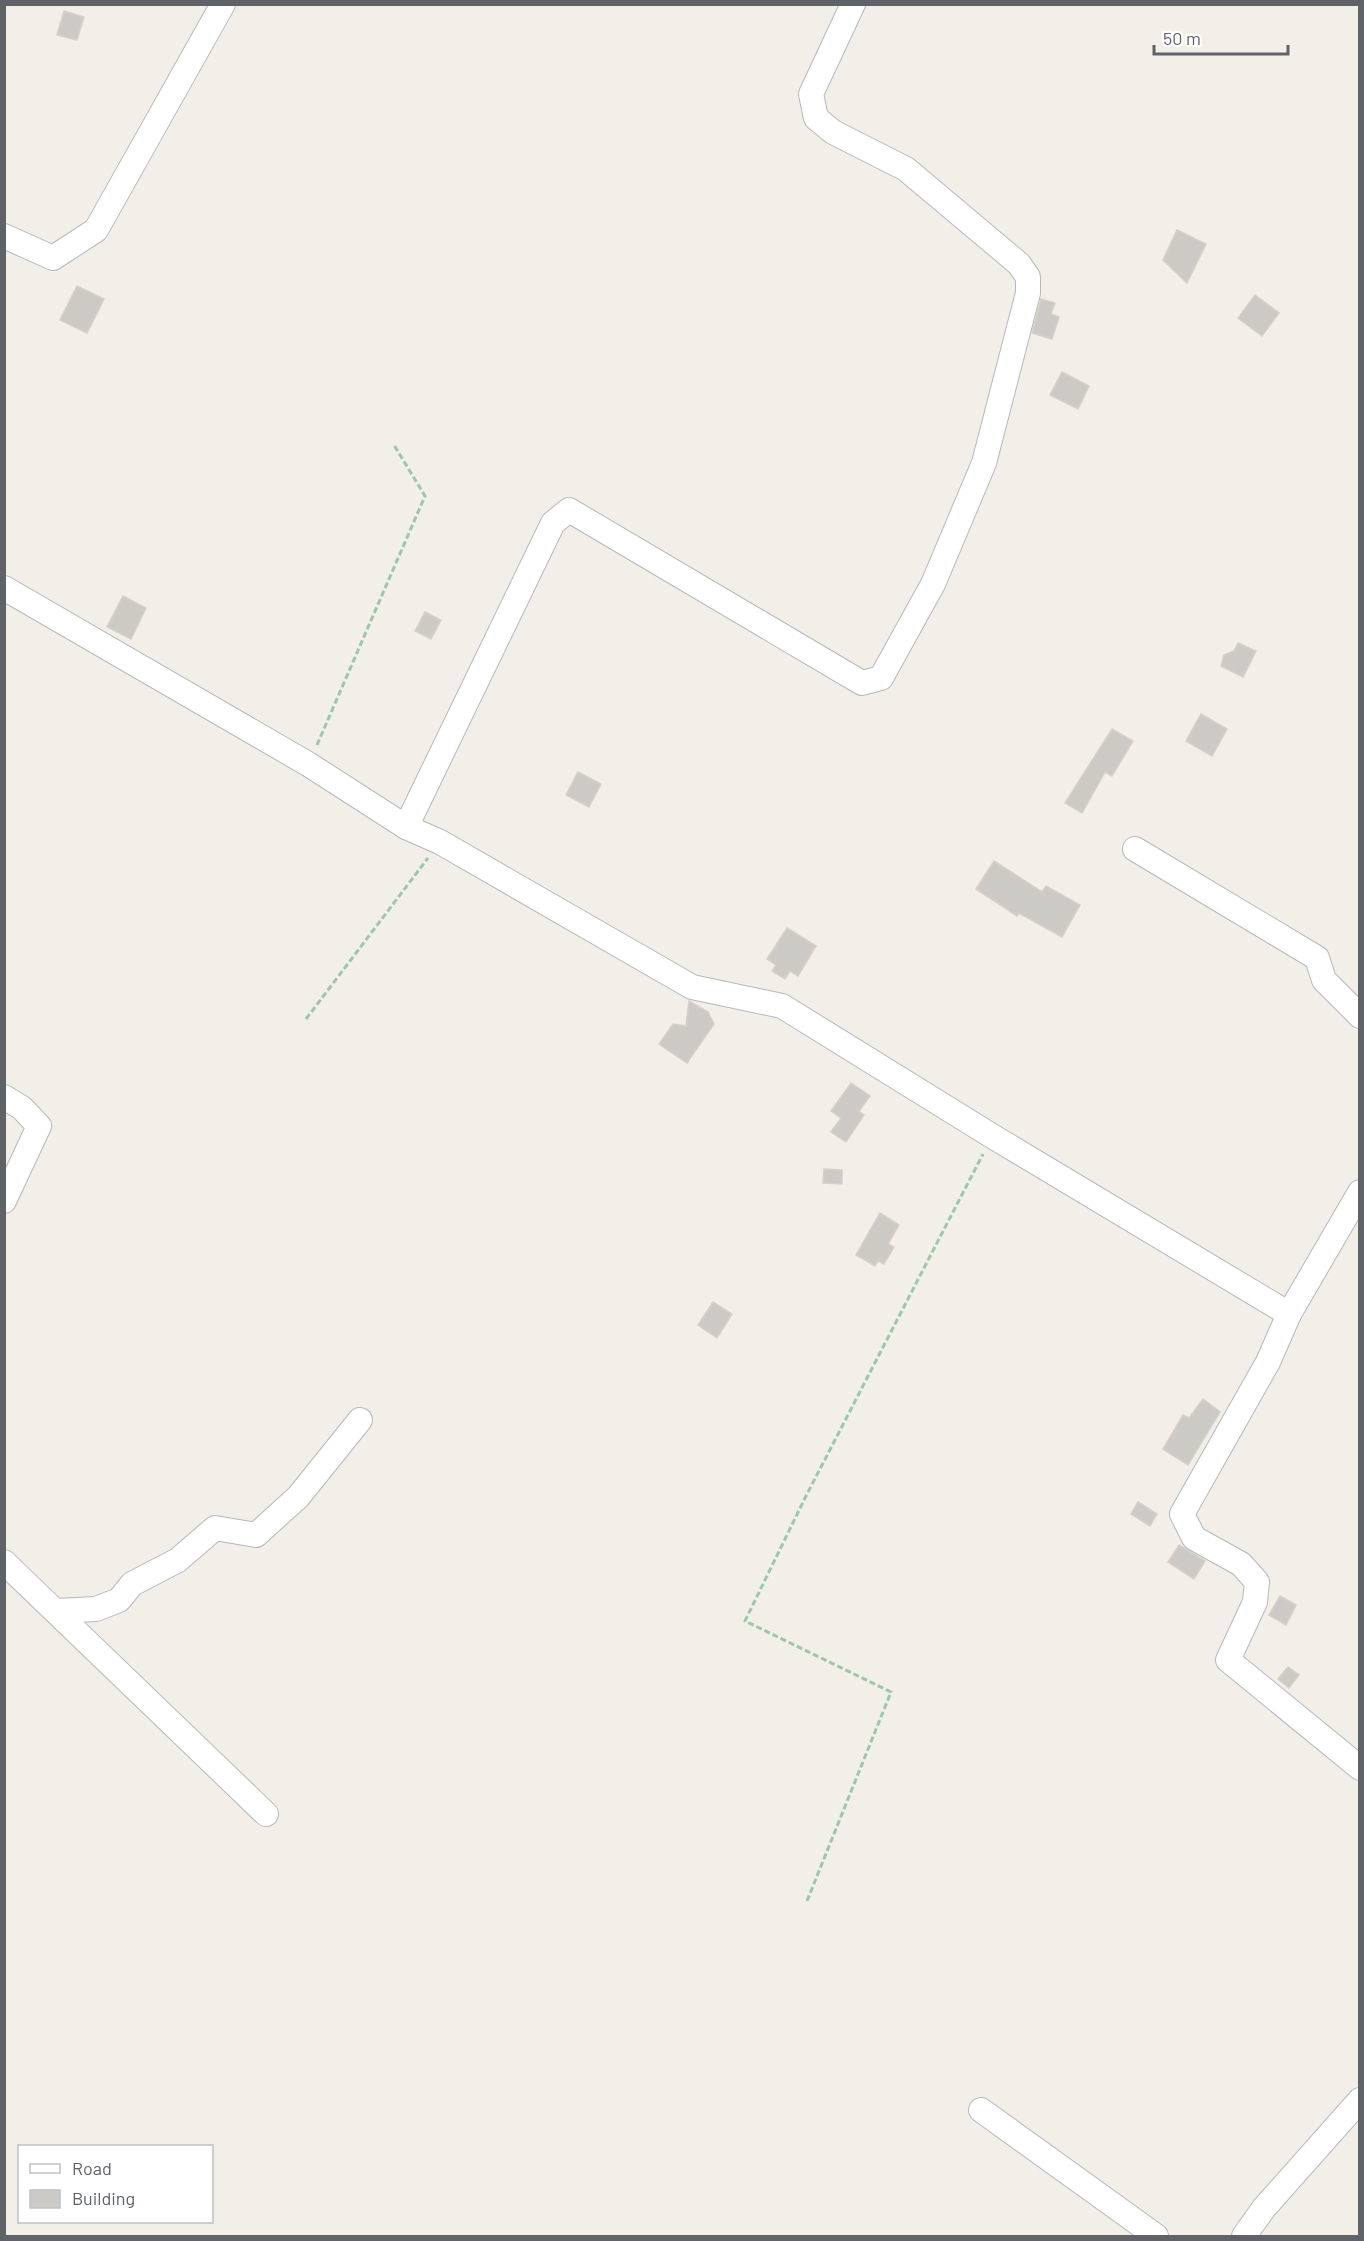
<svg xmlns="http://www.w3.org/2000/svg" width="1364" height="2241" viewBox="0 0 1364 2241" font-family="Barlow,sans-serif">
<rect width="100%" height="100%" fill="#f1efe8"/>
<g fill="#cccac5" stroke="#d6d1c6" stroke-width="1.5">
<path d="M64,11L84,17L77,40L57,35Z"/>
<path d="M1177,230L1206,244L1187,283L1163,260Z"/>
<path d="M77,286L104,299L87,333L60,320Z"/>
<path d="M1255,295L1279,313L1262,336L1238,318Z"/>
<path d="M1041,299L1055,303L1051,314L1059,317L1052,339L1032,333Z"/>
<path d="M1062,372L1089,386L1078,409L1050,395Z"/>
<path d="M123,596L146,608L131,639L107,627Z"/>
<path d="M425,612L441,620L431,639L415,631Z"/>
<path d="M1238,643L1256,651L1243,677L1221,666L1224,655L1234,651Z"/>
<path d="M1201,714L1227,729L1212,756L1186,741Z"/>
<path d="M1112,729L1133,741L1112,776L1105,772L1082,813L1065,803Z"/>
<path d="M578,772L601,784L589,807L566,795Z"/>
<path d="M994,861L1042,892L1046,886L1080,905L1062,937L1019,913L1017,916L976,889Z"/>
<path d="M787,928L816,946L798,976L790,971L785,979L772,971L776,965L767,959Z"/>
<path d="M689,1001L708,1012L714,1024L687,1063L659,1044L673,1024L686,1026Z"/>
<path d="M851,1083L870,1096L859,1111L864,1115L846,1142L831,1132L841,1118L831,1111Z"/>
<path d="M824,1169L842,1170V1184L823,1183Z"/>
<path d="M880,1213L899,1225L888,1244L894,1247L884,1264L878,1261L875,1266L856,1255Z"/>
<path d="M713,1302L732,1314L717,1338L698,1325Z"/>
<path d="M1203,1399L1220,1412L1188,1465L1163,1449L1183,1415L1189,1418Z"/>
<path d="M1138,1502L1157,1514L1150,1526L1131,1514Z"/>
<path d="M1179,1545L1205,1561L1194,1579L1168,1562Z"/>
<path d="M1280,1596L1296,1605L1286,1625L1269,1615Z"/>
<path d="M1288,1667L1299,1675L1289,1688L1278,1679Z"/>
</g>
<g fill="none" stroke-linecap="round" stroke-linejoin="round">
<defs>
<g id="minor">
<path d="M4,236L53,258L96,230L223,4"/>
<path d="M4,588L308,764L406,827L440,842L692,987L782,1006L992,1136L1289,1314"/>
<path d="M406,827L553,523L569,510L862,683L881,678L933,584L984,463L1028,293V277L1019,264L906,169L833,132L816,118L811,94L853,4"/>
<path d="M1135,849L1317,958L1324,980L1360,1016"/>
<path d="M4,1097L22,1108L39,1126L4,1201"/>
<path d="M1360,1192L1289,1314L1268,1362L1182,1514L1194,1538L1241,1564L1257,1582L1255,1602L1228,1660L1360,1768"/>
<path d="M4,1562L266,1814"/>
<path d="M56,1611L96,1609L119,1600L132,1584L178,1560L215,1528L256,1535L298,1497L360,1420"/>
<path d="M981,2110L1156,2236"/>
<path d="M1244,2236L1264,2208L1360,2100"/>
</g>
</defs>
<use href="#minor" stroke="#b5b8bc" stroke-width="26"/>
<g stroke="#9cc7a9" stroke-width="3" stroke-dasharray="6 3" stroke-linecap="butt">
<path d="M317,745L425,496L394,445"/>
<path d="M306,1019L428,858"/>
<path d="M807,1901L891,1692L745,1621L806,1496L983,1154"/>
</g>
<use href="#minor" stroke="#fff" stroke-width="24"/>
</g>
<rect width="1364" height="2241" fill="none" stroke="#5f6368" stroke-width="12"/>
<rect x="18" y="2145" width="195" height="78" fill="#ffffff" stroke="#bfc1c3" stroke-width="1.5"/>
<rect x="30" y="2164" width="30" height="9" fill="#ffffff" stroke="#bfc1c3" stroke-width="1.5"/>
<text x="72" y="2175" font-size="18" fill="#5f6368">Road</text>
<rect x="30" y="2190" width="30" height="18" fill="#cccac5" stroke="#bfc1c3" stroke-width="1.5"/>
<text x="72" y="2205" font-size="18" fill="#5f6368">Building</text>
<path d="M1154 45v9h134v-9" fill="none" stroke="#5f6368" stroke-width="3"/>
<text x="1163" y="45" font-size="18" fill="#5f6368" stroke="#ffffff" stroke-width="4.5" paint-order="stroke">50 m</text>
</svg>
